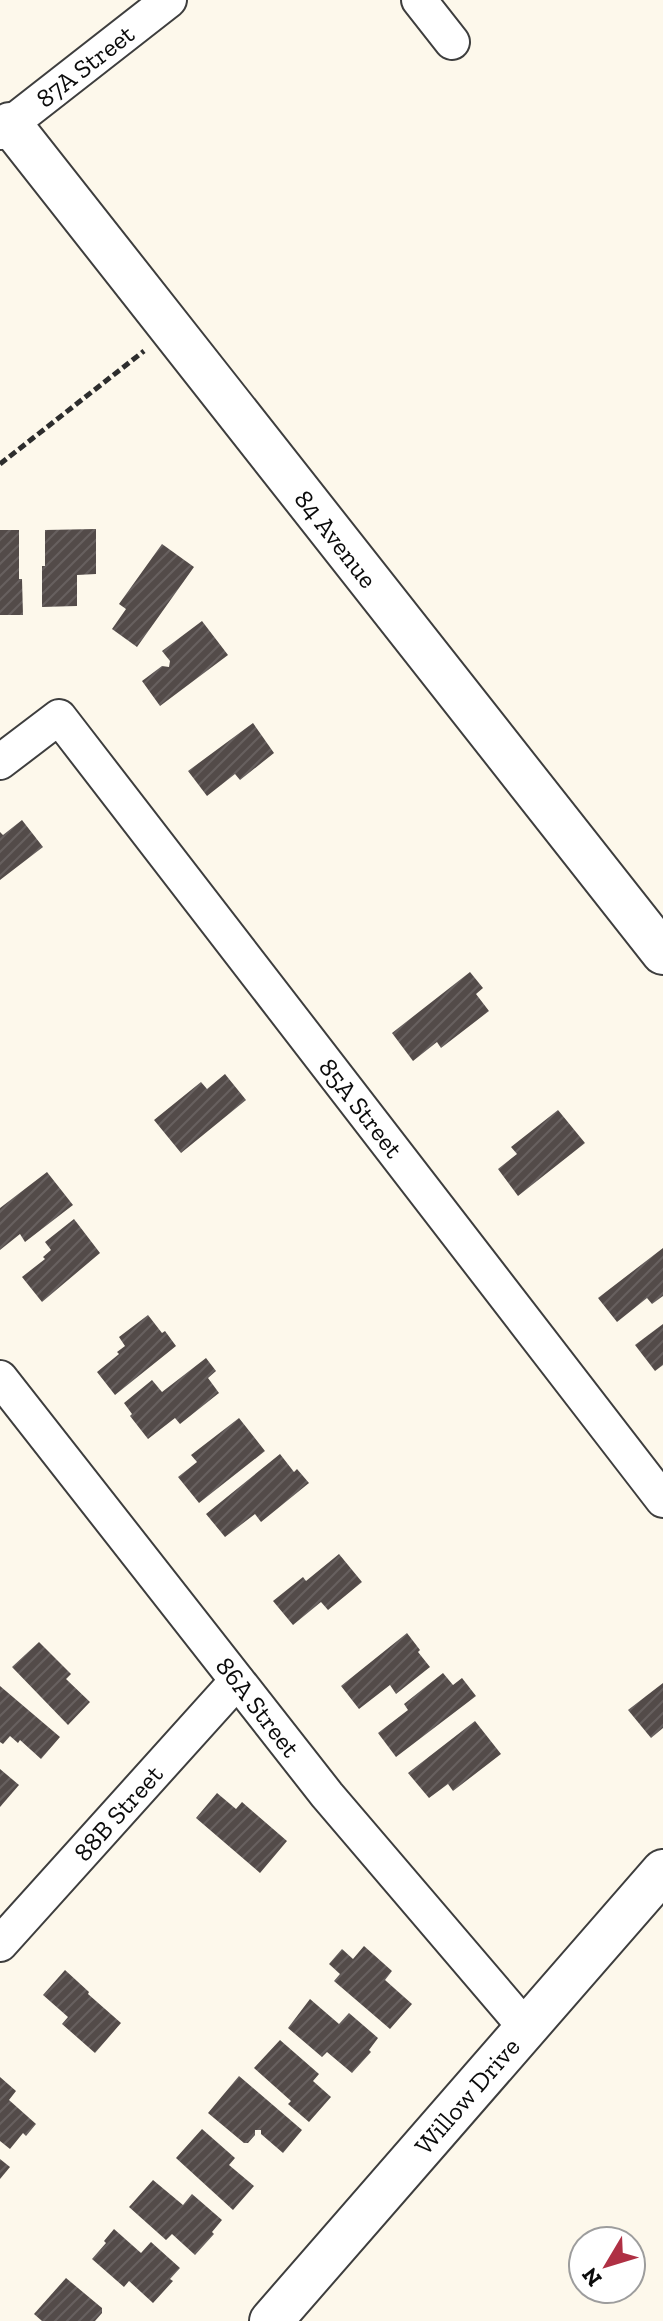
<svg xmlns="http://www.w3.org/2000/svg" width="663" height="2321" viewBox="0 0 663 2321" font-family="'Zilla Slab',serif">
<defs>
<pattern id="building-hatch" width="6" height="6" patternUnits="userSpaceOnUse" patternTransform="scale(2)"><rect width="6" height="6" fill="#534b49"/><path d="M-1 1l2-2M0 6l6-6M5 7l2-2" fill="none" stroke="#67605f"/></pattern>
</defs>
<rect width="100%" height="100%" fill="#fdf8eb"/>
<g fill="url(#building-hatch)">
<path d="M96,529V574L77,575V606L42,607V566H45V530Z"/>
<path d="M0,530H19V579H22L23,615H0Z"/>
<path d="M162,544L194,567L137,647L112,629L126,609L119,604Z"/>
<path d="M202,621L228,655L160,706L142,681L162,666L169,667L170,661L162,651Z"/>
<path d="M253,723L274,753L240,780L235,774L207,796L188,771Z"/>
<path d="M22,820L43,847L0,880V832L3,835Z"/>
<path d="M470,972L483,988L476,994L489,1011L441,1048L437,1042L413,1061L392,1033Z"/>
<path d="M225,1074L246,1100L181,1153L154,1120L201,1082L207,1089Z"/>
<path d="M558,1110L585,1143L518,1196L498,1169L517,1154L511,1147Z"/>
<path d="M47,1172L73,1205L25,1242L20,1234L0,1250V1208Z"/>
<path d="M74,1219L100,1253L42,1302L22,1277L45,1259L43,1257L51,1250L45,1242Z"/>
<path d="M663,1248V1296L652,1304L647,1298L617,1322L598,1298Z"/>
<path d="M148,1315L162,1333L165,1331L176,1346L115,1395L97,1372L119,1354L117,1352L125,1346L119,1337Z"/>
<path d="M663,1324V1365L655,1371L635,1345Z"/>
<path d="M206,1358L216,1371L208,1378L219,1393L180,1424L175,1418L148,1439L130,1416L132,1414L124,1403L152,1380L162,1392Z"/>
<path d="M239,1418L265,1451L199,1503L178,1477L197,1462L191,1455Z"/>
<path d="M280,1454L294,1472L297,1469L309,1483L261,1522L255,1514L225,1537L206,1514Z"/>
<path d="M339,1554L362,1582L328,1610L321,1602L293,1625L273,1601L303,1577L306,1581Z"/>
<path d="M407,1633L420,1650L418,1652L430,1667L396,1694L390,1685L359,1709L341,1686Z"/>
<path d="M39,1642L71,1674L66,1679L90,1702L68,1725L12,1667Z"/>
<path d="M443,1673L453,1685L462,1678L476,1696L396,1757L378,1733L408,1710L404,1704Z"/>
<path d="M663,1683V1728L651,1738L628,1710Z"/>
<path d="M0,1686L60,1737L41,1759L20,1740L18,1743L10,1736L3,1744L0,1742Z"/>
<path d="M475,1721L501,1754L453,1791L448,1784L429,1798L408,1773Z"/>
<path d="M0,1769L19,1785L0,1807Z"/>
<path d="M217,1793L236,1809L242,1802L287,1841L260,1873L196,1818Z"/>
<path d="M364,1946L392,1971L385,1980L412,2004L390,2029L334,1981L340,1974L329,1964L342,1949L353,1959Z"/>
<path d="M65,1970L89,1992L88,1994L121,2023L95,2053L62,2024L68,2017L43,1995Z"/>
<path d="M310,1999L339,2024L349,2013L378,2038L369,2050L371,2052L352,2073L327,2052L322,2057L288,2028Z"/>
<path d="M280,2040L319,2074L313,2081L331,2097L309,2122L288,2104L291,2101L254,2068Z"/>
<path d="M239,2076L302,2130L283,2153L261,2134V2130H255V2135L248,2143H244L208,2113Z"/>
<path d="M0,2077L16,2091L9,2100L36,2124L26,2136L23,2133L10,2149L0,2141Z"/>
<path d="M202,2129L235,2158L229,2165L254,2186L233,2210L176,2158Z"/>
<path d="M0,2159L10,2167L0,2179Z"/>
<path d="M153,2180L183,2205L192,2194L222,2220L212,2232L214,2234L195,2255L172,2234L166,2240L129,2207Z"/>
<path d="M114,2229L141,2253L151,2242L180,2268L170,2279L173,2281L153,2303L129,2281L124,2287L92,2259L106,2243L104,2241Z"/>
<path d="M66,2278L102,2308V2313L95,2321H42L34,2314Z"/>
</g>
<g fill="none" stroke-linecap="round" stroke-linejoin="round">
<defs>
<g id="minor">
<path d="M419,0L452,42"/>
<path d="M0,132L169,0"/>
<path d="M0,762L59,717L663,1500"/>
<path d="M0,1378L327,1795L526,2028"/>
<path d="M0,1944L237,1681"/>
</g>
<g id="tertiary">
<path d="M10,124L663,953"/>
<path d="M271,2321L663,1871"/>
</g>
</defs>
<use href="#minor" stroke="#3e3e3e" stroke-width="38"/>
<use href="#tertiary" stroke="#3e3e3e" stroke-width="46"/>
<path stroke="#2d2d2d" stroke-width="5" stroke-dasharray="8 4" stroke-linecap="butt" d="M0,464L144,351"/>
<use href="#minor" stroke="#fff" stroke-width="34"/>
<use href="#tertiary" stroke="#fff" stroke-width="42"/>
</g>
<g text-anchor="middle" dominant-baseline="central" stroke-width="8" stroke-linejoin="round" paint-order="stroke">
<g font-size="26" fill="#0b0b0b" stroke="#fff">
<text transform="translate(85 66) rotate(-38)">87A Street</text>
<text transform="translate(336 539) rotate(52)">84 Avenue</text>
<text transform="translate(361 1108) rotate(52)">85A Street</text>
<text transform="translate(258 1707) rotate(52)">86A Street</text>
<text transform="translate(118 1813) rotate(-48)">88B Street</text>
<text transform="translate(467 2096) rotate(-49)">Willow Drive</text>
</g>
</g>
<g transform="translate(607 2265) rotate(232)"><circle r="38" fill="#ffffff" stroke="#9d9d9d" stroke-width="2"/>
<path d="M0-6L14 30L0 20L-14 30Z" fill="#af3044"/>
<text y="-12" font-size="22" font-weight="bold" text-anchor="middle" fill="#0b0b0b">N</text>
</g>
</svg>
